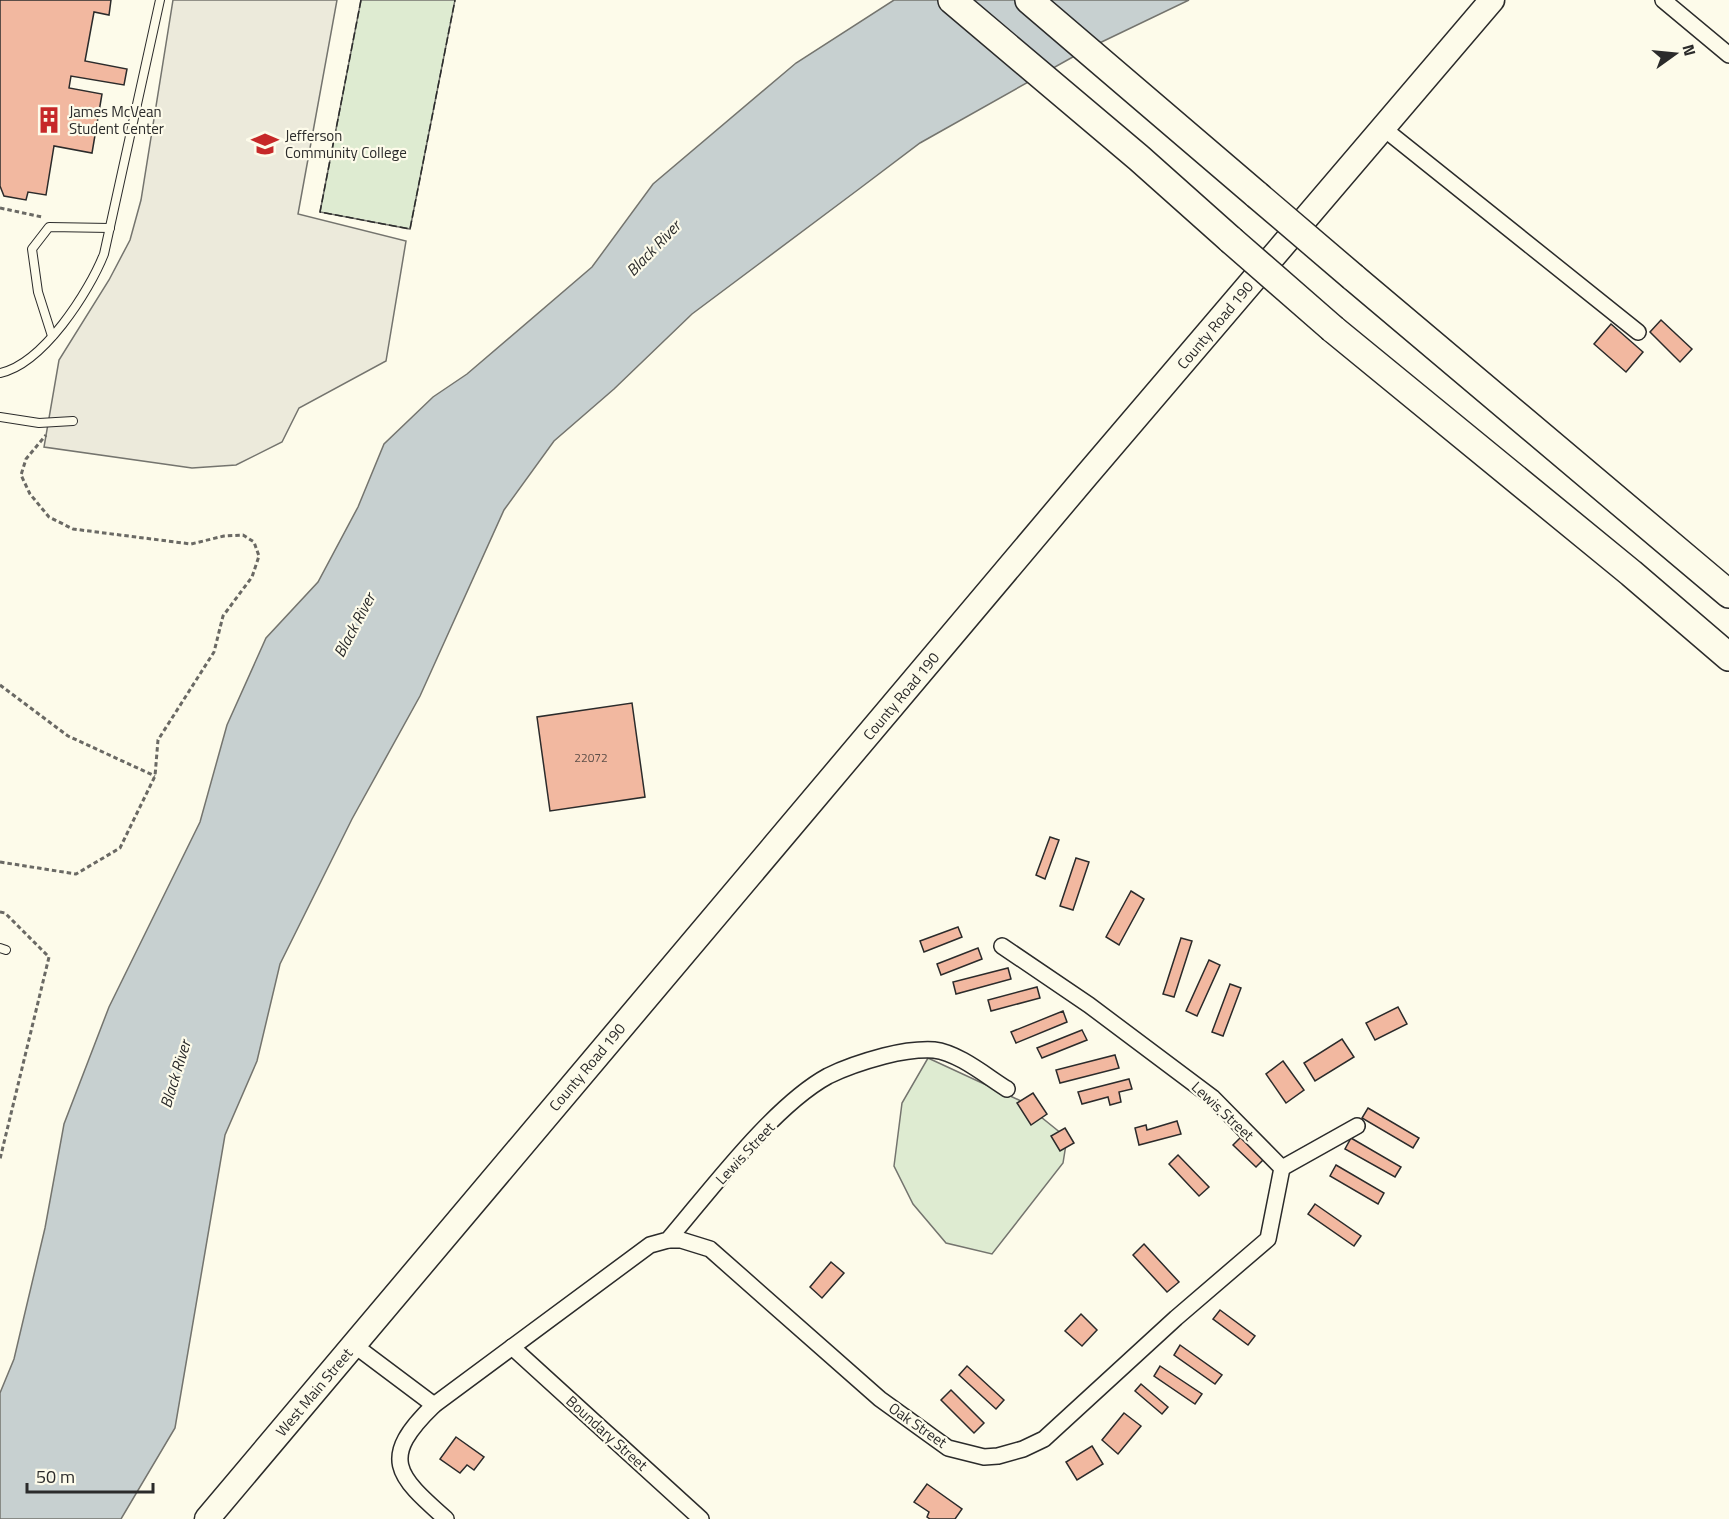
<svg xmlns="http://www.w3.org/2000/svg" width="1729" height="1519" viewBox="0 0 1729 1519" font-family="'Titillium Web',sans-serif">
<rect width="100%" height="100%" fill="#fdfbea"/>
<g fill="#deebd1" stroke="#74746e" stroke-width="1.5">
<path d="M361,0H455L410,229L320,212Z"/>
<path d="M928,1058L1021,1101L1067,1138L1063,1163L992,1254L946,1243L913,1204L894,1166L902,1103Z"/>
</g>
<path fill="#eceadb" stroke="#74746e" stroke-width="1.5" d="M173,0H337L298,214L406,241L386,361L299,408L282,442L236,465L192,468L44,447L59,360L109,280L130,240L141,200Z"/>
<path fill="#c7d0d0" stroke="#74746e" stroke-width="1.5" d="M894,0H1189L1087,49L920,143L859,189L692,314L614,389L554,441L504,510L420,696L352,819L280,964L257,1061L225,1135L175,1428L121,1519H0V1393L14,1359L45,1228L64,1124L109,1007L200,822L227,725L266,638L318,582L358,507L384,444L433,397L467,374L592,267L653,184L796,63Z"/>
<g fill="#f2b8a0" stroke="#2b2b2b" stroke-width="1.5">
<path d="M0,0H111L109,15L94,12L85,61L127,69L124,85L71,76L69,88L102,94L92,153L54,146L46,195L28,192L26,200L4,196L0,186Z"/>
<path d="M1661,320L1692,349L1680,362L1650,332Z"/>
<path d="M1611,324L1643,352L1626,372L1594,344Z"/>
<path d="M632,703L645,797L550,811L537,717Z"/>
<path d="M1050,837L1059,840L1045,879L1036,875Z"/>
<path d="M1076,858L1089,862L1073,910L1060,906Z"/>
<path d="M1131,891L1144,899L1119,945L1106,937Z"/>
<path d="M958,927L962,937L924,952L920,941Z"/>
<path d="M1181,938L1192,941L1174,997L1163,994Z"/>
<path d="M978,948L982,959L941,975L937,964Z"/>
<path d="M1209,960L1220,965L1197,1016L1186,1011Z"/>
<path d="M1008,968L1011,979L956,994L953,982Z"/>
<path d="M1230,984L1241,988L1223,1036L1212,1032Z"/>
<path d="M1037,987L1040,998L991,1011L988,1000Z"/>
<path d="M1398,1007L1407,1024L1375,1040L1366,1023Z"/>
<path d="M1063,1011L1067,1022L1016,1043L1011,1032Z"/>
<path d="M1082,1030L1087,1040L1042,1058L1037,1048Z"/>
<path d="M1342,1039L1354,1057L1315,1081L1304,1063Z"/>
<path d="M1115,1055L1119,1068L1060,1083L1056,1070Z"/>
<path d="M1283,1061L1304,1090L1286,1103L1266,1074Z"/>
<path d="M1129,1079L1132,1089L1119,1092L1121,1102L1110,1105L1108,1097L1082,1104L1078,1092Z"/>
<path d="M1033,1093L1047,1114L1031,1125L1017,1103Z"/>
<path d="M1368,1108L1419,1138L1413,1148L1362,1118Z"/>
<path d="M1177,1121L1181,1134L1139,1145L1135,1128L1146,1125L1147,1130Z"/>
<path d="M1065,1128L1074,1143L1060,1151L1051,1136Z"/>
<path d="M1241,1137L1264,1159L1256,1167L1233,1145Z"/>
<path d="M1351,1138L1401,1167L1395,1177L1345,1149Z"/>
<path d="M1178,1155L1209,1187L1199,1196L1169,1164Z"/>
<path d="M1336,1165L1384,1193L1378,1204L1330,1176Z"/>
<path d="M1315,1204L1361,1236L1354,1246L1308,1214Z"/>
<path d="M1144,1244L1179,1282L1167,1292L1133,1255Z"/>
<path d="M831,1262L844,1273L822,1298L810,1287Z"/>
<path d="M1220,1310L1255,1336L1248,1345L1213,1319Z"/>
<path d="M1081,1314L1097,1330L1082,1346L1065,1331Z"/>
<path d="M1180,1345L1222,1375L1215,1384L1174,1355Z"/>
<path d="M967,1366L1004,1400L996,1409L959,1375Z"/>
<path d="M1160,1366L1202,1394L1195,1404L1154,1376Z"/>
<path d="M1141,1384L1168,1407L1162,1414L1135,1391Z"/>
<path d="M951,1390L984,1423L974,1433L941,1400Z"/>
<path d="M1124,1413L1141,1426L1118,1454L1102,1440Z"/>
<path d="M456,1437L484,1457L474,1470L467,1465L460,1473L440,1459Z"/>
<path d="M1092,1446L1103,1464L1077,1480L1066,1462Z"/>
<path d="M927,1484L962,1509L955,1519H930L927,1517L929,1512L914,1502Z"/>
</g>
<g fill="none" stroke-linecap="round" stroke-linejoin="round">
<defs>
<g id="lane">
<path d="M52,336L38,292L32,249L49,227L110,228"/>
<path d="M0,373C43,364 89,292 104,254L160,0"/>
<path d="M0,417L39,423L73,421"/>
<path d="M0,948L6,950"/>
</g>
<g id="street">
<path d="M1663,0L1729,55"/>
<path d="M1383,128L1638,332"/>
<path d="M1282,1168L1357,1126"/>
<path d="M668,1240H681L710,1249L880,1399L948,1448L984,1457L998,1456L1023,1449L1044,1439L1176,1318L1268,1239L1282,1168L1213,1098L1089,1005L1002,946"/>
<path d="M354,1345L434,1405"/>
<path d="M512,1347L701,1519"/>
<path d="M446,1519C396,1475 379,1458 434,1405L650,1245L668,1240C710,1191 773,1106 828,1076C846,1067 865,1061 884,1056C900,1052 917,1049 934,1050C959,1053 986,1076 1007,1089"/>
</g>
<path id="primary" d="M207,1519L1086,476L1492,0"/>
<g id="highway">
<path d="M952,0L1139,158L1231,240"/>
<path d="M1029,0L1257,195"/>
<path d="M1353,277L1729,594"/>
<path d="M1333,329L1631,573L1729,657"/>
</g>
</defs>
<use href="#lane" stroke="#2b2b2b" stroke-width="10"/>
<use href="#street" stroke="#2b2b2b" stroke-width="18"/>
<use href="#primary" stroke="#2b2b2b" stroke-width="27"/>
<use href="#highway" stroke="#2b2b2b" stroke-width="30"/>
<g stroke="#6a6964" stroke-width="3" stroke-dasharray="4.5 3" stroke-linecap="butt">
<path d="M0,208L42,217"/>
<path d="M0,685L68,736L155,776"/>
<path d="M0,862L76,874L120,848L155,776L158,740L214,652L223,616L252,577L259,556L254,542L243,535L224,536L191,544L73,529L49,517L30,494L21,475L26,459L46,435"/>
<path d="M0,912L5,913L49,957L0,1159"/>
</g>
<use href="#lane" stroke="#fdfbea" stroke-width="8"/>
<use href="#street" stroke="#fdfbea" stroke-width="15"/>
<use href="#primary" stroke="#fdfbea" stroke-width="24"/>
<use href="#highway" stroke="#fdfbea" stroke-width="27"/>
<defs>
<g id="highway-bridge">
<path d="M1257,195L1353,277"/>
<path d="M1231,240L1333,329"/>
</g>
</defs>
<use href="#highway-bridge" stroke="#2b2b2b" stroke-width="30" stroke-linecap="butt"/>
<use href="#highway-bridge" stroke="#fdfbea" stroke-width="27"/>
<path stroke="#2b2b2b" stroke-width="1.5" stroke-dasharray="8 3" stroke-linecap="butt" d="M361,0L320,212L410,229L455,0"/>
</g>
<defs>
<symbol id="building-bare" viewBox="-9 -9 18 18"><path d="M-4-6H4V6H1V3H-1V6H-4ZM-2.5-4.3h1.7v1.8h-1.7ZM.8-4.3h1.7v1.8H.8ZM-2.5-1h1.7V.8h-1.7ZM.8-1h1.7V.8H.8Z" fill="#c62828" stroke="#fdfbea" stroke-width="2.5" paint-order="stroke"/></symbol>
<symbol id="university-bare" viewBox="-9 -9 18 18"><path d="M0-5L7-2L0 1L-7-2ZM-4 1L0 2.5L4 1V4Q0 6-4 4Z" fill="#c62828" stroke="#fdfbea" stroke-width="2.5" paint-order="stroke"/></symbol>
</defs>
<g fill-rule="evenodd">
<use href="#building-bare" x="30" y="101" width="38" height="38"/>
<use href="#university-bare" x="246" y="125" width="38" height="38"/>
</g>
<g text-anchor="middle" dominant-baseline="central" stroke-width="4.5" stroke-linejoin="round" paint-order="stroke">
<g font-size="12" fill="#5d4e48">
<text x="591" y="757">22072</text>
</g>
<g font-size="15" fill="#2b2b2b" stroke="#fdfbea" text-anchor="start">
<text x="69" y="111">James McVean<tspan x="69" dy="17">Student Center</tspan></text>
<text x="285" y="135">Jefferson<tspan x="285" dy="17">Community College</tspan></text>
</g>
<g font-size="15" fill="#2b2b2b" stroke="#fdfbea">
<text transform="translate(1215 325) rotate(-50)">County Road 190</text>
<text transform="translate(901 696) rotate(-50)">County Road 190</text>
<text transform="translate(587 1067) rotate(-50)">County Road 190</text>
<text transform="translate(1223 1111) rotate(43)">Lewis Street</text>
<text transform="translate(745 1153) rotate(-47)">Lewis Street</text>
<text transform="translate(314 1392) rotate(-50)">West Main Street</text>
<text transform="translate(918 1425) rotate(35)">Oak Street</text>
<text transform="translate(607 1433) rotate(42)">Boundary Street</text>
</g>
<g font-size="16" font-style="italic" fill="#2b2b2b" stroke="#fdfbea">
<text transform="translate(653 248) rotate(-46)">Black River</text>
<text transform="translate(354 625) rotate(-62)">Black River</text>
<text transform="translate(175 1074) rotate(-73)">Black River</text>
</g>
</g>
<g transform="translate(1675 54) rotate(75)" stroke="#fdfbea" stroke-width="4.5" paint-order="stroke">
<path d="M0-4.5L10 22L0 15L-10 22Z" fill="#2b2b2b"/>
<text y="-9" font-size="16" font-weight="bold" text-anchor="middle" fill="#2b2b2b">N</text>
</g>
<path d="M27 1483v9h126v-9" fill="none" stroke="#2b2b2b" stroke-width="3"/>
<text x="36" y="1483" font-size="18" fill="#2b2b2b" stroke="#fdfbea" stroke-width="4.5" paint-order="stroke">50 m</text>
</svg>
